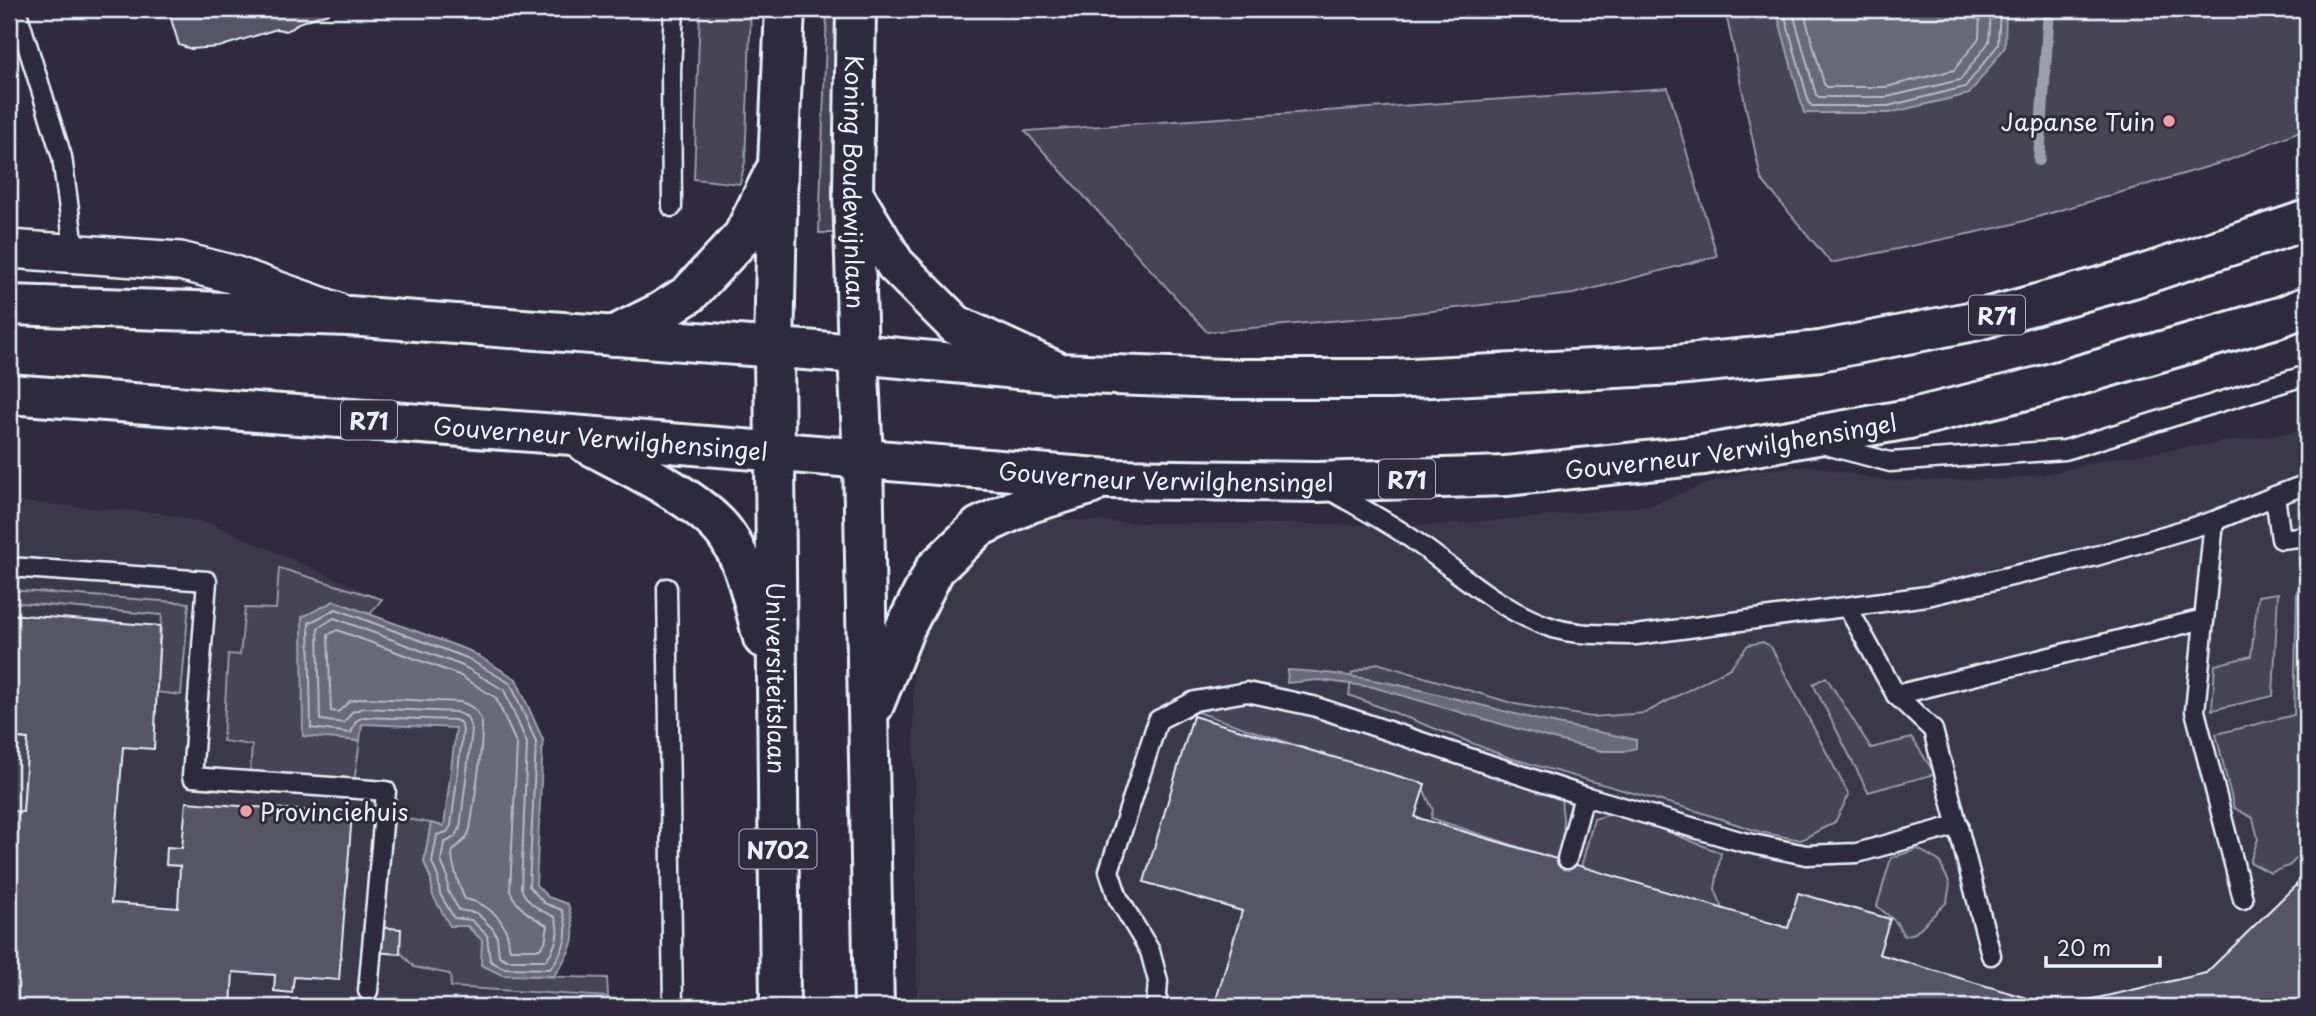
<svg xmlns="http://www.w3.org/2000/svg" width="2316" height="1016" viewBox="0 0 2316 1016" font-family="'Playpen Sans',sans-serif">
<rect width="100%" height="100%" fill="#2f2a3d"/>
<filter id="ink" filterUnits="userSpaceOnUse"><feTurbulence type="fractalNoise" baseFrequency=".0143" numOctaves="2"/><feDisplacementMap in="SourceGraphic" scale="14" xChannelSelector="R" yChannelSelector="G"/><feConvolveMatrix kernelMatrix="1 2 1 2 8 2 1 2 1" color-interpolation-filters="sRGB"/></filter>
<g filter="url(#ink)">
<g fill="#3b3749">
<path d="M2307,430V1007H917L913,677L922,625L930,596L973,550L1023,525L1052,519L1144,523L1434,525L1538,517L1650,505L1714,481L1746,472L1778,468L1813,466L1888,481L2007,479L2060,471L2108,459Z"/>
<path d="M9,501L160,513L213,524L382,599L370,614L334,601L360,740L361,724L457,727L444,827L431,824L529,976L607,978V1007H9Z"/>
</g>
<g fill="#464455" stroke="#979aa6" stroke-width="2">
<path d="M700,9H751L745,162L740,184L694,179Z"/>
<path d="M827,9H842L838,233H819Z"/>
<path d="M1725,9H2307V128L2227,161L2010,225L1831,263L1761,179Z"/>
<path d="M1668,88L1717,256L1573,294L1398,315L1207,332L1025,131Z"/>
<path d="M279,568L382,599L370,614L334,601L303,735L360,741L354,782L250,773L252,745L223,741L228,654L240,655L245,608L276,609Z"/>
<path d="M2307,577V848L2289,866L2270,873L2250,862L2258,839L2253,818L2234,808L2216,734L2294,715L2297,591Z"/>
<path d="M9,590L189,603L181,695L156,692L162,615L9,602Z"/>
<path d="M2278,593L2273,696L2212,710L2215,665L2251,656L2258,596Z"/>
<path d="M1763,642L1771,647L1849,795L1835,822L1801,840L1760,832L1700,812L1510,758L1349,695L1352,673L1377,663L1515,704L1592,717L1645,713L1730,668L1748,645Z"/>
<path d="M1826,677L1871,748L1912,738L1935,774L1868,792L1813,684Z"/>
<path d="M1255,698L1561,798L1564,830L1558,860L1431,818L1433,810L1423,788L1194,711Z"/>
<path d="M9,737L28,739L23,812L9,811Z"/>
<path d="M1619,812L1721,853L1715,889L1723,909L1581,867L1594,819Z"/>
<path d="M390,816L431,823L424,862L431,879L433,896L482,940L529,976L607,978L608,997L451,987L450,974L414,967L380,930Z"/>
<path d="M1918,849L1939,861L1950,884L1947,902L1915,933L1904,936L1896,922L1877,906L1891,858Z"/>
</g>
<g fill="#696978" stroke="#9c9fab" stroke-width="2">
<path d="M1776,9H2006L2005,47L1969,94L1889,113H1804Z"/>
<path d="M334,601L470,651L516,679L543,740L536,885L548,897L568,904C579,937 573,948 554,976L502,975L481,965L482,940L468,926H450L433,896L431,879L424,862L431,823L444,826L456,728L362,724L360,741L303,736L302,617Z"/>
<path d="M1288,670C1371,673 1451,698 1531,718C1565,727 1601,731 1636,740V748L1625,751H1602L1553,739L1373,687L1319,680L1287,683Z"/>
</g>
<g fill="none" stroke-linecap="round" stroke-linejoin="round">
<g stroke="#b5bbc5" stroke-width="2">
<path d="M1783,9L1809,103L1812,106H1888L1965,87L1998,45L2000,9"/>
<path d="M1792,9L1816,95L1819,97H1887L1960,80L1989,42L1991,9"/>
<path d="M1803,9L1824,84L1827,87H1886L1954,70L1979,38L1980,9"/>
<path d="M336,609L467,658L511,684L536,742L529,886L544,903L562,910C571,933 565,949 550,969L504,968L490,961L487,935L471,920L454,918L440,894L438,877L432,862L437,835L447,832L451,826L463,730L461,723L455,720L363,717L356,721L351,733L311,728L309,623Z"/>
<path d="M334,618L463,666L504,690L527,743L521,888C527,904 541,911 555,917C561,933 556,947 546,960H507L499,956L497,937L493,929L477,913L459,910L448,891L447,875L441,861L444,843L455,837L460,828L472,730L467,717L456,712L363,708L352,712L344,723L320,720L318,628Z"/>
<path d="M337,630L459,675L496,698L517,745L510,890C516,908 532,917 548,926L545,942L540,949H510C508,943 509,937 506,931C500,914 482,902 465,899C461,892 449,857 453,851C460,842 466,843 470,829C473,809 486,733 481,719C477,709 469,704 460,702L364,698L350,701L338,712L331,711L328,635Z"/>
</g>
<path stroke="#9c9fab" stroke-width="12" d="M2039,160L2049,9"/>
</g>
<g fill="#575565" stroke="#e8f1f8" stroke-width="2">
<path d="M168,9H352L344,11L337,10L298,23L293,28L286,31L277,29L219,47L191,49L179,45Z"/>
<path d="M9,614L160,626L154,749L123,747L111,903L178,908L180,866L166,865L167,847L182,848L186,802L352,814L339,980L294,977L292,993L274,991L275,975L233,972L231,1007H9V811L23,812L28,739L9,737Z"/>
<path d="M1193,716L1425,784L1415,817L1788,928L1798,893L1890,919L1879,954L2057,1007H1214L1242,911L1144,882Z"/>
<path d="M2307,874V897L2296,885Z"/>
<path d="M2296,885L2307,897V1007H2058L2206,973Z"/>
<path d="M375,927L401,929L400,954L374,952Z"/>
</g>
<g fill="none" stroke-linecap="round" stroke-linejoin="round">
<defs>
<g id="lane">
<path d="M16,9L62,157L75,255"/>
<path d="M672,207L671,71L674,9"/>
<path d="M1822,444L1890,462L2065,450L2307,375"/>
<path d="M1327,488C1353,504 1381,518 1406,535C1454,567 1494,608 1550,627C1576,636 1608,634 1636,635L1927,596L2096,556L2214,521L2275,496L2281,539L2307,536"/>
<path d="M2275,496L2307,484"/>
<path d="M2214,521L2195,711L2243,899"/>
<path d="M9,567L207,581L192,777L386,791L368,991"/>
<path d="M667,588L673,1007"/>
<path d="M1848,608L1896,695L1933,730L1991,955"/>
<path d="M1896,695L2204,619"/>
<path d="M1567,859L1584,796"/>
<path d="M1156,1007L1158,981L1150,951L1118,898L1109,871L1158,720L1195,701L1247,692L1313,706L1584,796L1743,842L1806,855L1857,853L1958,825"/>
</g>
<path id="street" d="M9,249L180,261L231,274L335,311"/>
<g id="secondary">
<path id="s1" d="M856,9L853,193L858,354"/>
<path d="M855,197L895,264L956,325L1054,370"/>
<path d="M613,336L659,313L689,294L743,236L774,173"/>
<path d="M774,349L778,165L785,9"/>
</g>
<g id="highway">
<path d="M9,305L349,316L858,354L1059,373L1223,379H1391L1676,365L1820,351L1974,321L2133,278L2307,220"/>
<path id="s2" d="M774,349L780,1007"/>
<path d="M858,354L863,459L874,1007"/>
<path id="s3" d="M9,394L572,435L1110,479L1316,482L1506,476L1703,455L1909,419L2042,386L2280,317L2307,306"/>
<path d="M586,443C625,464 699,498 725,533C747,563 753,603 763,638"/>
<path d="M874,705L905,628L935,569L979,527L1030,503L1090,485"/>
</g>
</defs>
<use href="#lane" stroke="#e8f1f8" stroke-width="23"/>
<use href="#street" stroke="#e8f1f8" stroke-width="42"/>
<use href="#secondary" stroke="#e8f1f8" stroke-width="44"/>
<use href="#highway" stroke="#e8f1f8" stroke-width="44"/>
<use href="#lane" stroke="#2f2a3d" stroke-width="18"/>
<use href="#street" stroke="#2f2a3d" stroke-width="37"/>
<use href="#secondary" stroke="#2f2a3d" stroke-width="38"/>
<use href="#highway" stroke="#2f2a3d" stroke-width="38"/>
</g>
</g>
<g fill="#ff9aa2" stroke="#2f2a3d" stroke-width="2.5">
<circle cx="2169" cy="121" r="7"/>
<circle cx="246" cy="811" r="7"/>
</g>
<g text-anchor="middle" dominant-baseline="central" stroke-width="6" stroke-linejoin="round" paint-order="stroke">
<g fill="#2f2a3d" stroke="#b0b5c0" stroke-width="2">
<rect x="1969" y="295.5" width="56" height="39" rx="5"/>
<rect x="341" y="400.5" width="56" height="39" rx="5"/>
<rect x="1379" y="459.5" width="56" height="39" rx="5"/>
<rect x="739.5" y="829.5" width="77" height="39" rx="5"/>
</g>
<g font-size="23" font-weight="bold" fill="#e8f1f8">
<text x="1997" y="315">R71</text>
<text x="369" y="420">R71</text>
<text x="1407" y="479">R71</text>
<text x="778" y="849">N702</text>
</g>
<g font-size="24" fill="#e8f1f8" stroke="#2f2a3d" text-anchor="end">
<text x="2155" y="121">Japanse Tuin</text>
<text x="260" y="811" text-anchor="start">Provinciehuis</text>
</g>
<g font-size="24" fill="#e8f1f8" stroke="#2f2a3d">
<text stroke="none"><textPath href="#s1" startOffset="173">Koning Boudewijnlaan</textPath></text>
<text stroke="none"><textPath href="#s3" startOffset="593">Gouverneur Verwilghensingel</textPath></text>
<text stroke="none"><textPath href="#s3" startOffset="1727">Gouverneur Verwilghensingel</textPath></text>
<text stroke="none"><textPath href="#s3" startOffset="1160">Gouverneur Verwilghensingel</textPath></text>
<text stroke="none"><textPath href="#s2" startOffset="329">Universiteitslaan</textPath></text>
</g>
</g>
<rect width="2316" height="1016" fill="none" stroke="#2f2a3d" stroke-width="35"/>
<rect x="18" y="18" width="2281" height="981" fill="none" stroke="#e8f1f8" stroke-width="2.5" filter="url(#ink)"/>
<path d="M2046 956v10h114v-10" fill="none" stroke="#e8f1f8" stroke-width="3.5"/>
<text x="2057" y="956" font-size="21" fill="#e8f1f8" stroke="#2f2a3d" stroke-width="5" paint-order="stroke">20 m</text>
</svg>
